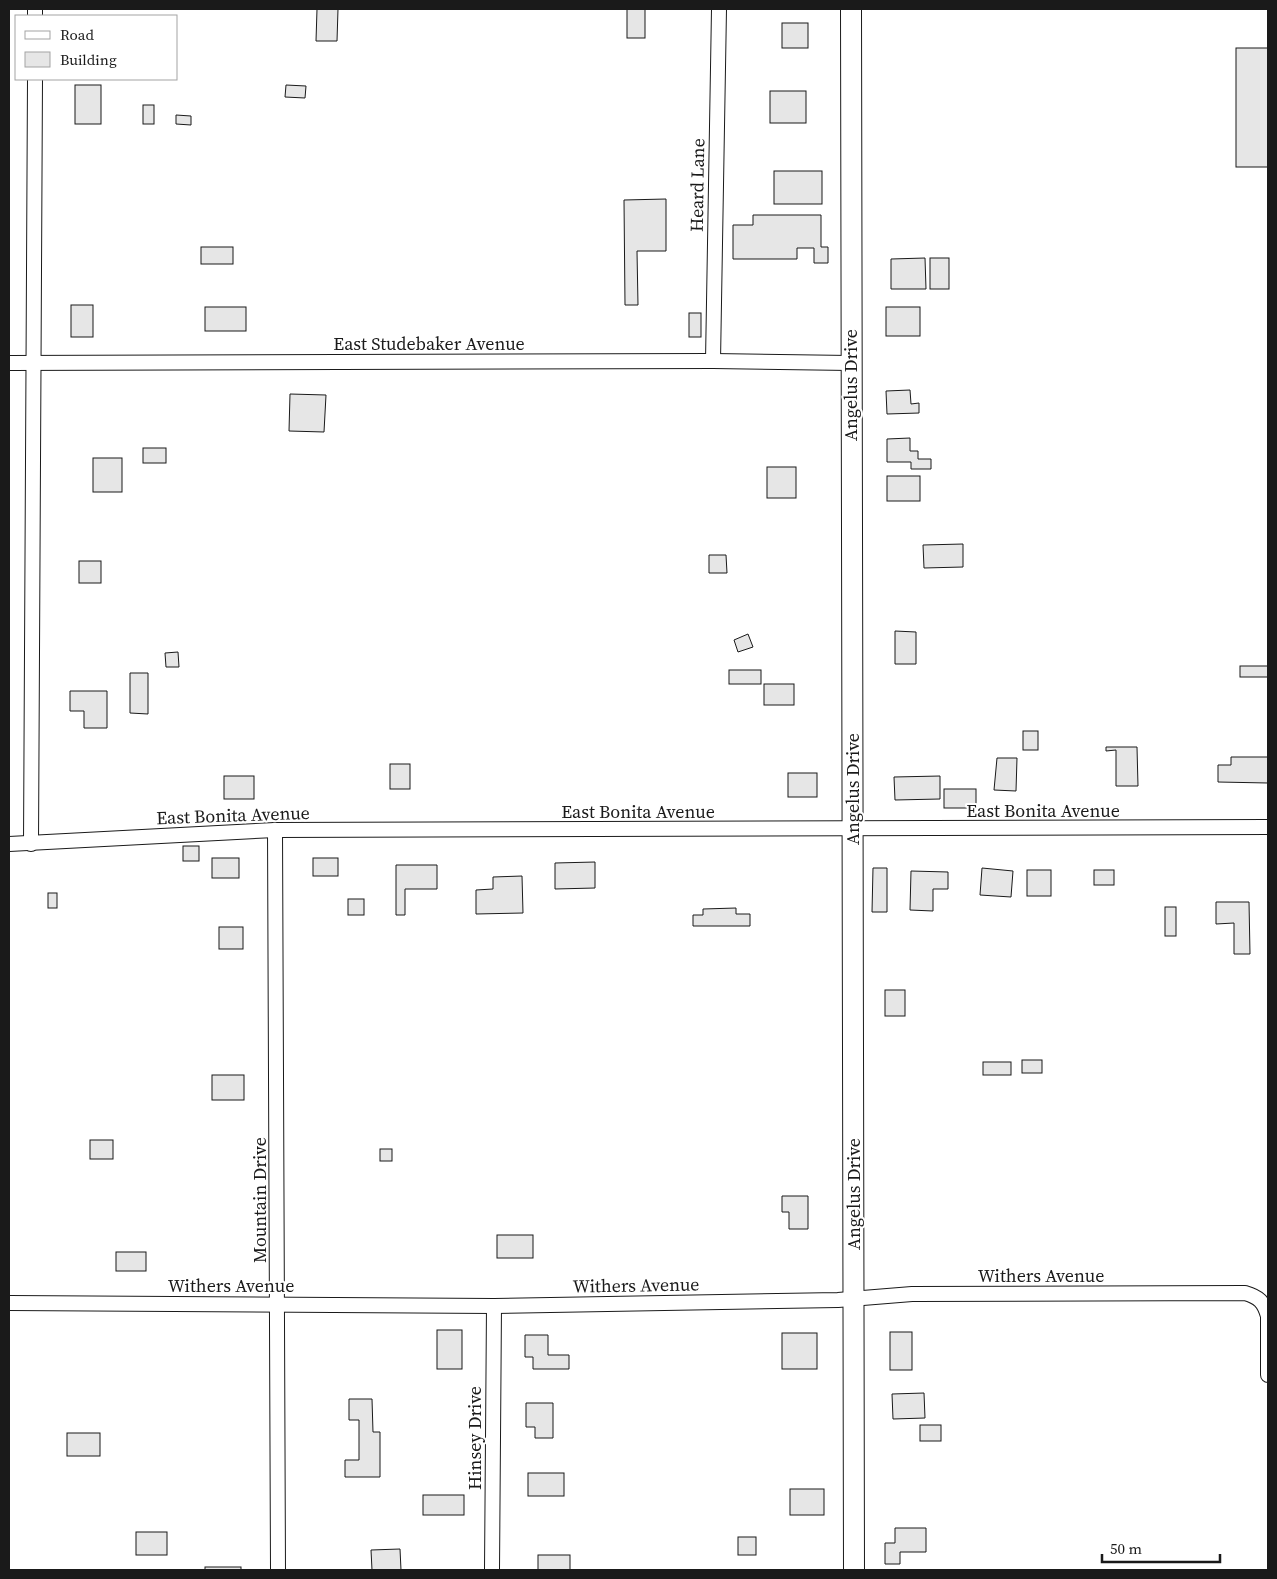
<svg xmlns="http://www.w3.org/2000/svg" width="1277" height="1579" viewBox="0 0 1277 1579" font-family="'Source Serif 4',serif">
<rect width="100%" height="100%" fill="#fff"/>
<g fill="#e6e6e6" stroke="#1a1a1a">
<path d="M317,9H338L337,41H316Z"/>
<rect x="627" y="9" width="18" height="29"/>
<rect x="782" y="23" width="26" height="25"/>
<rect x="1236" y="48" width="32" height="119"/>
<rect x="75" y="85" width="26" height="39"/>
<path d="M286,85L306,86L305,98L285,97Z"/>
<rect x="770" y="91" width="36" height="32"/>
<rect x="143" y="105" width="11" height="19"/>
<path d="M176,115L191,116V125L176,124Z"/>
<rect x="774" y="171" width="48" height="33"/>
<path d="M666,199V251H637L638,305H625L624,200Z"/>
<path d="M753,215H821V247H828V263H814V248H797V259H733V225H753Z"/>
<rect x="201" y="247" width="32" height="17"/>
<path d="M925,258L926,289H891V259Z"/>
<rect x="930" y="258" width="19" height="31"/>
<rect x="71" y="305" width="22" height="32"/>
<rect x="205" y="307" width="41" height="24"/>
<rect x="886" y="307" width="34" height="29"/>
<rect x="689" y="313" width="12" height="24"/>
<path d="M910,390L911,404L919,403V413L887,414L886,391Z"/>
<path d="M290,394L326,395L324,432L289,431Z"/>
<path d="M910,438V451H918V459H931V469H911V462H887V439Z"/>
<rect x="143" y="448" width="23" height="15"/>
<rect x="93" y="458" width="29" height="34"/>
<rect x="767" y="467" width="29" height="31"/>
<rect x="887" y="476" width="33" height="25"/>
<path d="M963,544V567L924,568L923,545Z"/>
<path d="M709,555H726L727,573H709Z"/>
<rect x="79" y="561" width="22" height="22"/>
<path d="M895,631L916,632V664H895Z"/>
<path d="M748,634L753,647L738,652L734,640Z"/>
<path d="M178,652L179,667H166L165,653Z"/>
<rect x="1240" y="666" width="28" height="11"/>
<rect x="729" y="670" width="32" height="14"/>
<path d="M130,673H148V714L130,713Z"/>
<rect x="764" y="684" width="30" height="21"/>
<path d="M70,691H107V728H84V711H70Z"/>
<rect x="1023" y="731" width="15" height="19"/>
<path d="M1106,747H1137L1138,786H1116V750L1106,751Z"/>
<path d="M1231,757H1268V783L1218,782V765H1231Z"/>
<path d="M997,758H1017L1016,791L994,790Z"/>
<rect x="390" y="764" width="20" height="25"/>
<rect x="788" y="773" width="29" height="24"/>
<rect x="224" y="776" width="30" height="23"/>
<path d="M940,776V799L895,800L894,777Z"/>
<rect x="944" y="789" width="32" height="19"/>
<rect x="183" y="846" width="16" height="15"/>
<rect x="212" y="858" width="27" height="20"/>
<rect x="313" y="858" width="25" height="18"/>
<path d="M595,862V888L555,889V863Z"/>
<path d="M396,865H437V889H405V915H396Z"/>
<path d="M873,868H887V912H872Z"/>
<path d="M982,868L1013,871L1011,897L980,895Z"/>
<rect x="1027" y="870" width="24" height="26"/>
<rect x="1094" y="870" width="20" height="15"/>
<path d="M911,871L948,872V889H933V911L910,910Z"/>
<path d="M522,876L523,913L476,914V890L493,889V877Z"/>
<rect x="48" y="893" width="9" height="15"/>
<rect x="348" y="899" width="16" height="16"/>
<path d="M1216,902H1249L1250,954H1234V923L1216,924Z"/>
<rect x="1165" y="907" width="11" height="29"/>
<path d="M736,908V914H750V926H693V915H703V909Z"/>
<rect x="219" y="927" width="24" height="22"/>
<rect x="885" y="990" width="20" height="26"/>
<rect x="1022" y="1060" width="20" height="13"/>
<rect x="983" y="1062" width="28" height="13"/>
<rect x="212" y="1075" width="32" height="25"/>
<rect x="90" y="1140" width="23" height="19"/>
<rect x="380" y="1149" width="12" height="12"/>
<path d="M782,1196H808V1229H789V1212H782Z"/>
<rect x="497" y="1235" width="36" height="23"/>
<rect x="116" y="1252" width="30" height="19"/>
<rect x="437" y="1330" width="25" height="39"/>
<rect x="890" y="1332" width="22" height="38"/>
<rect x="782" y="1333" width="35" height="36"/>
<path d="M525,1335H548V1355H569V1369H533V1357H525Z"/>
<path d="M924,1393L925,1418L893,1419L892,1394Z"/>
<path d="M349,1399H372L373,1432H380V1477H345V1460H359V1420H349Z"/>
<path d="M526,1403H553V1438H535V1427H526Z"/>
<rect x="920" y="1425" width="21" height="16"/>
<rect x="67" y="1433" width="33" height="23"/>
<rect x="528" y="1473" width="36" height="23"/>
<rect x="790" y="1489" width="34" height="26"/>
<rect x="423" y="1495" width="41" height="20"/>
<path d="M895,1528H926V1552H900V1564H885V1543H895Z"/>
<rect x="136" y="1532" width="31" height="23"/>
<rect x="738" y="1537" width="18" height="18"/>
<path d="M400,1549L401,1570H372L371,1550Z"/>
<rect x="538" y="1555" width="32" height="15"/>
<rect x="205" y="1567" width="36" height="3"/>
</g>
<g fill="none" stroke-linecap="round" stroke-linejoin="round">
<defs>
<g id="street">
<path d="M35,16V9"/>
<path d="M713,361L719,9"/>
<path d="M9,363L713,361L850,363"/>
<path d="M275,830L278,1570"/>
<path d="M9,844L275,830L1268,827"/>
<path d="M31,844L35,79"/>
<path d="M9,1303L494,1306L838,1300L912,1294L1245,1293C1259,1297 1264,1302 1268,1316V1375"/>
<path d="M492,1570L494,1306"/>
</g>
<path id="secondary" d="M851,9L854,1570"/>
</defs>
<use href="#street" stroke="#1a1a1a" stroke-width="16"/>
<use href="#secondary" stroke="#1a1a1a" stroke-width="22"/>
<use href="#street" stroke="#fff" stroke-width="14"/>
<use href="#secondary" stroke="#fff" stroke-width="20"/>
</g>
<g text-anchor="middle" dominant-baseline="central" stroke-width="4" stroke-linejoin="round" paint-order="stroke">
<g font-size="18" fill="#1a1a1a" stroke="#fff">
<text transform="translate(697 185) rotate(-89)">Heard Lane</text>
<text x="429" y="343">East Studebaker Avenue</text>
<text transform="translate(850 385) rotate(-90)">Angelus Drive</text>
<text transform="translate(852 789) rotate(-90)">Angelus Drive</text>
<text x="1043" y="810">East Bonita Avenue</text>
<text x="638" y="811">East Bonita Avenue</text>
<text transform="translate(233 815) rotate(-2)">East Bonita Avenue</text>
<text transform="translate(853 1194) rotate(-90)">Angelus Drive</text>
<text transform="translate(259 1200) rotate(-90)">Mountain Drive</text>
<text x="1041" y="1275">Withers Avenue</text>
<text x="231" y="1285">Withers Avenue</text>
<text transform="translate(636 1285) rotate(-1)">Withers Avenue</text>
<text transform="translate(474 1438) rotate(-90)">Hinsey Drive</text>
</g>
</g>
<rect width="1277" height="1579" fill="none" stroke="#1a1a1a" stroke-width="20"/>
<rect x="15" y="15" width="162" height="65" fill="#ffffff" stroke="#a3a3a3"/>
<rect x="25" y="31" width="25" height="8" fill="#ffffff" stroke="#a3a3a3"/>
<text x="60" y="40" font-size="15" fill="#1a1a1a">Road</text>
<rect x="25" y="52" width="25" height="15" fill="#e6e6e6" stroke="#a3a3a3"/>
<text x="60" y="65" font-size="15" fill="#1a1a1a">Building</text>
<path d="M1102 1554v8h118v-8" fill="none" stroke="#1a1a1a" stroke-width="2.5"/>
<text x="1110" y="1554" font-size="15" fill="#1a1a1a" stroke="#ffffff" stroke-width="4" paint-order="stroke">50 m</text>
</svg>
